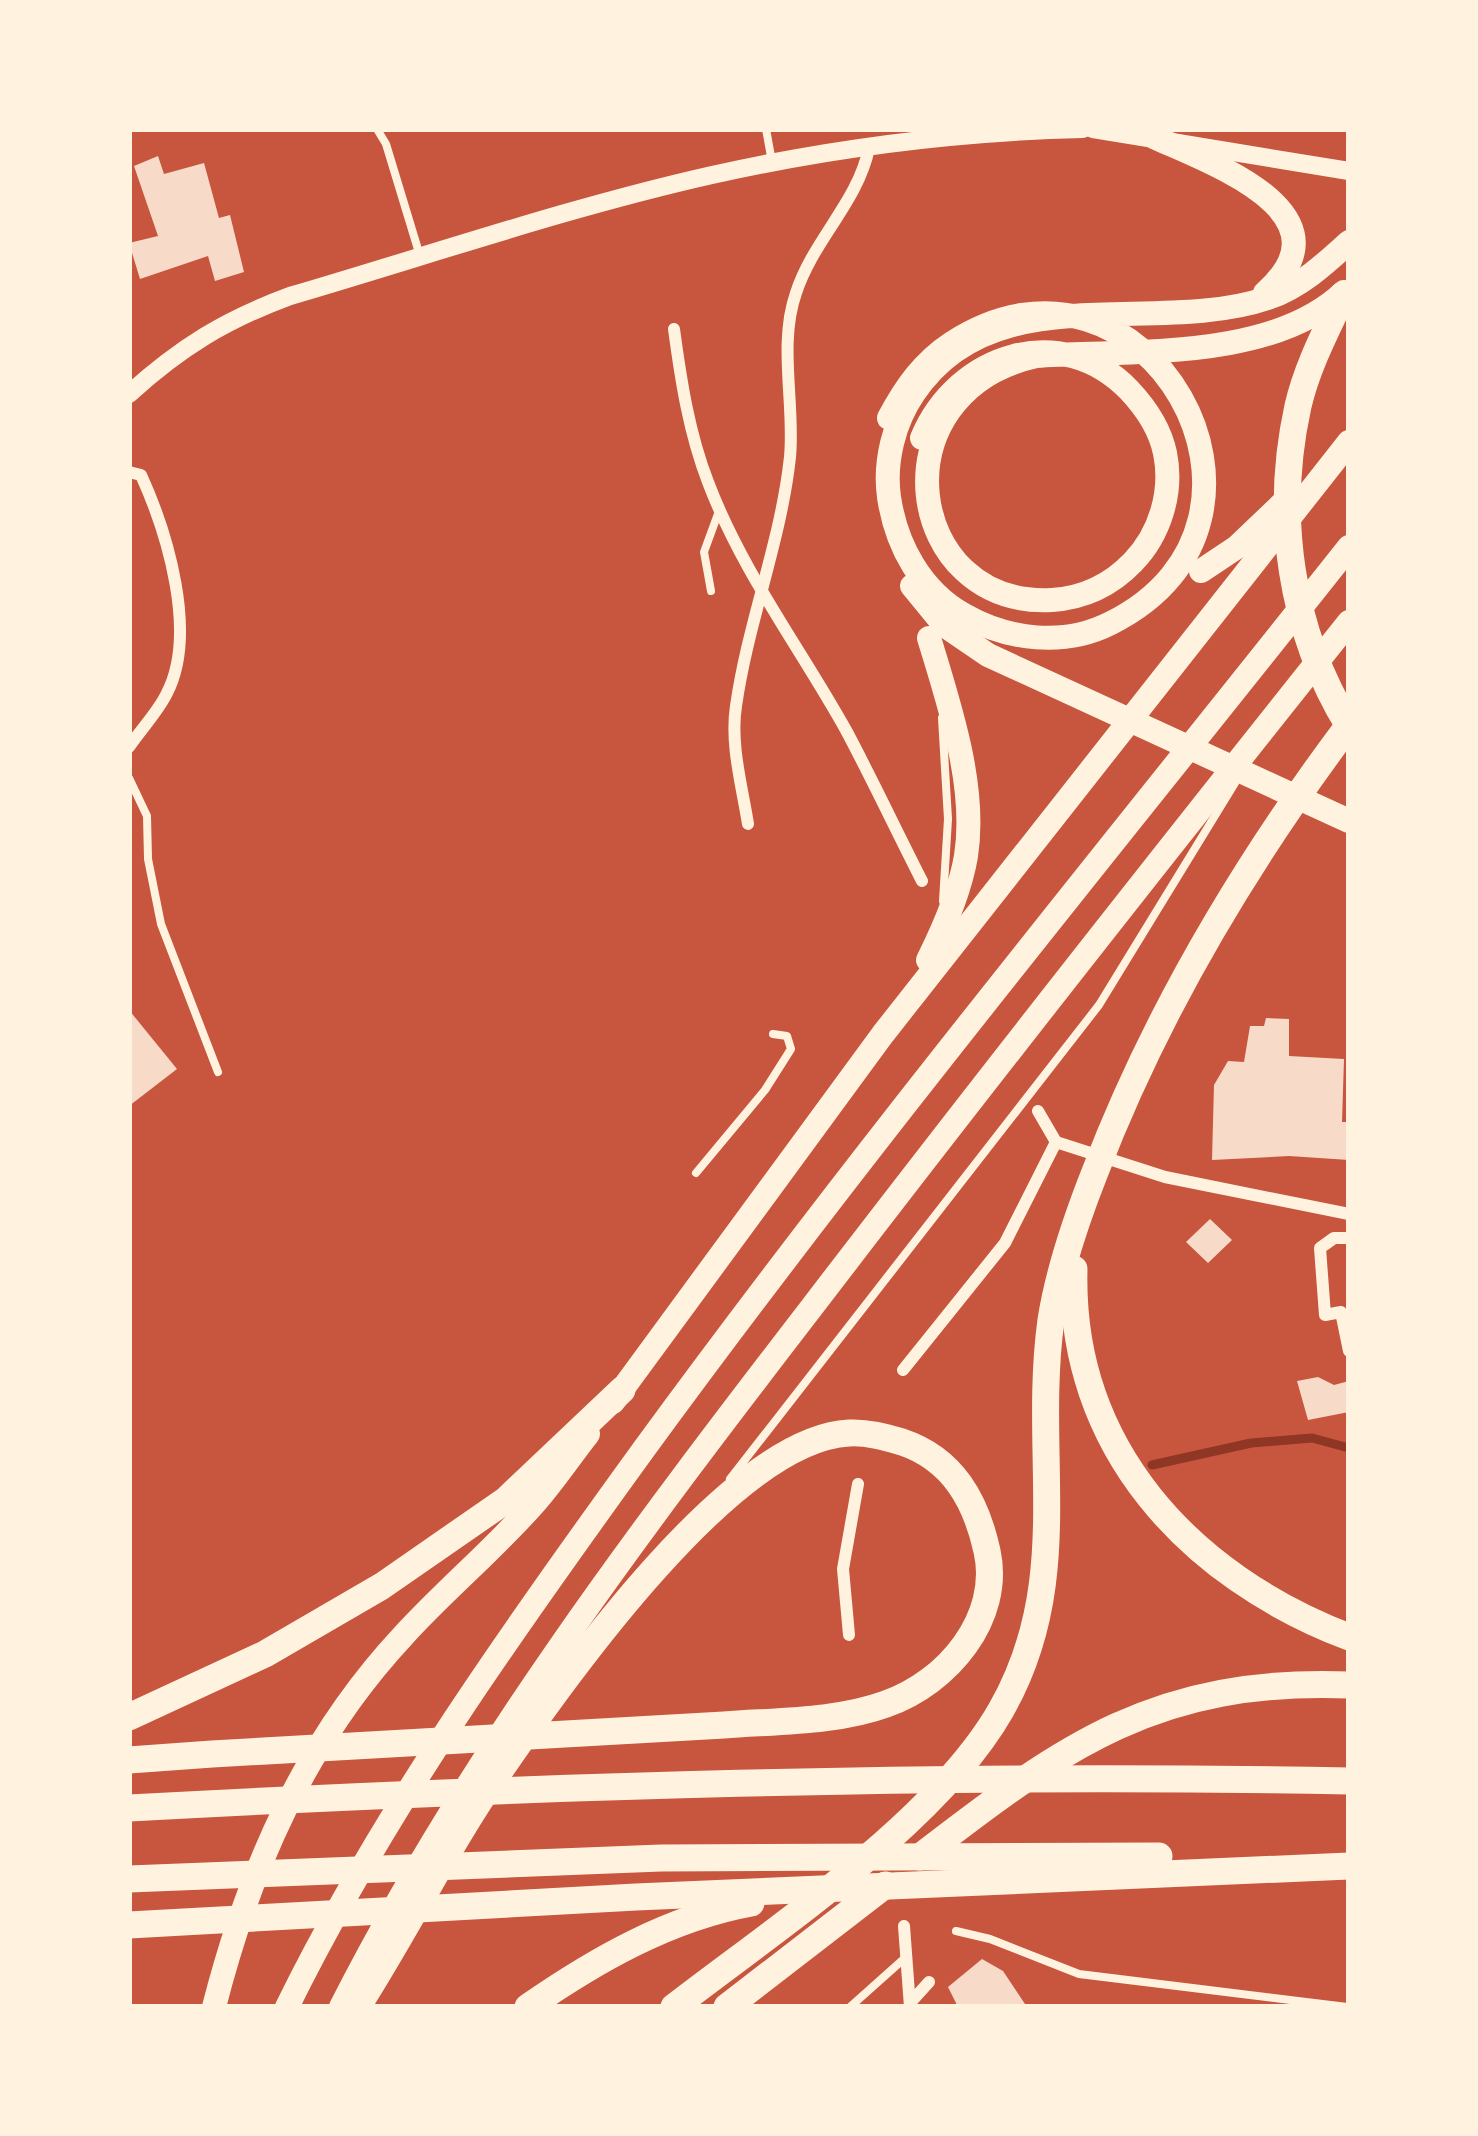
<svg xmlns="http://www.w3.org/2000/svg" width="1478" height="2136" viewBox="0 0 1478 2136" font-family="'IBM Plex Serif',serif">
<rect width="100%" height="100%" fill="#c8553d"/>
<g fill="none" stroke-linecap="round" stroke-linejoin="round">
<path stroke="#8f3625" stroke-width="9" d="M1152,1465L1251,1443L1312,1438L1349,1448"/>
</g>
<g fill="#f7dbc8">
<path d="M158,156L164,174L204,163L219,218L230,215L244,272L215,281L208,256L140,279L129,243L158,236L134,166Z"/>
<path d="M129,1010L177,1069L129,1106Z"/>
<path d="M1266,1018L1289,1019V1056L1344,1059L1342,1122H1349V1160L1289,1156L1212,1160L1214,1085L1228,1061L1244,1062L1250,1026H1264Z"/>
<path d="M1210,1219L1232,1240L1208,1263L1186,1242Z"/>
<path d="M1318,1377L1334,1385L1349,1381V1412L1308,1420L1297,1381Z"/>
<path d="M982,1959L1003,1971L1027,2007H958L948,1987Z"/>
</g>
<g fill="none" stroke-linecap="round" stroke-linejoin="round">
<g stroke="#fff3e0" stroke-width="8">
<path d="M377,129L386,144L420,256"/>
<path d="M766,129L772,162"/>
<path d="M711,591L704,552L719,511"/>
<path d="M942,718L948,819L943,901"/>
<path d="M129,778L147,816L148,859L161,924L218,1072"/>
<path d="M696,1173L765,1090L791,1049L787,1036L773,1034"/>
<path d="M730,1479L1099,1005L1235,783"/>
<path d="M956,1931L990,1939L1079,1974L1347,2007"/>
<path d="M850,2007L906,1957"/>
</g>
<g stroke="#fff3e0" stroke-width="12">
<path d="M674,329C681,381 689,433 708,482C742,572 801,649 847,732C873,781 897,832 922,881"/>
<path d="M129,472L141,475C167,532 198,633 167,693C158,712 141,729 129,747"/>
<path d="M748,824C742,786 730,744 736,706C748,622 781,541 790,457C795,404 778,344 796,293C813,240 858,202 869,148"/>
<path d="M1038,1111L1056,1142L1165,1177L1349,1214"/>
<path d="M1349,1238H1334L1320,1248L1325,1315L1341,1312L1349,1351"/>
<path d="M903,1370L1005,1243L1056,1142"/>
<path d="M849,1635L843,1569L858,1484"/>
<path d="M904,1926L910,2007"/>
<path d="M910,2003L929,1982"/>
</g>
<g stroke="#fff3e0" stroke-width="18">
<path d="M1093,129L1349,171"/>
<path d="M129,394C181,347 225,320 290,296C430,255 570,207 712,175C833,148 959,132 1083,129"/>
</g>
<g stroke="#fff3e0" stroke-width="24">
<path d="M1154,137C1210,163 1355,213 1265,293"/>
<path d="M889,418C905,388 923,362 952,343C1144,218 1317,520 1111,623C1064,647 1008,640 964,615C921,591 896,545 889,497C884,462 894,422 914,393C993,274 1154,337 1268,298C1300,287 1325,264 1349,242"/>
<path d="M922,438C957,354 1061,320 1129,390C1146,408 1160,429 1165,453C1173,492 1160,534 1133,562C1111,585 1083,598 1052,600C904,608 874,392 1036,356C1130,350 1272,361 1344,292"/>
<path d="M1201,571L1237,547L1282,504"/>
<path d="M912,586L944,625L988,655L1349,821"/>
<path d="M928,960C944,928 960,892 966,856C977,786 949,704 929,638"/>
<path d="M613,1402L883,1034L1349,442"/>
<path d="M214,2007C249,1870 305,1741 403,1636C444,1591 491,1552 532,1506C552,1484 569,1458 588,1434"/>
<path d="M287,2007C384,1810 515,1627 644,1449C869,1141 1112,846 1349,547"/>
<path d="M341,2007C468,1757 641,1529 812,1307C988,1077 1168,849 1349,622"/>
</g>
<g stroke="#fff3e0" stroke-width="27">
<path d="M1343,295C1326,331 1307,367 1298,406C1274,515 1290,630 1349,726"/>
<path d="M1074,1269C1069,1447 1189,1576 1349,1637"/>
<path d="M129,1717L265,1654L382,1586L506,1500L622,1390"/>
<path d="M129,1760L212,1754L724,1725C776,1721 837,1722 886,1704C947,1683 1002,1618 987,1551C976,1501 953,1459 902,1442C885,1437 867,1432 849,1433C732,1439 567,1674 503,1766C449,1842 408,1928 357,2007"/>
<path d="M129,1808C535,1786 942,1773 1349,1781"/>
<path d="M920,1857C1065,1745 1157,1678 1349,1685"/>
<path d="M129,1879L661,1858L1159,1856"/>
<path d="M129,1925L636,1897L1349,1866"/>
<path d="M528,2007C596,1960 669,1918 751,1903"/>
<path d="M674,2007C776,1928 938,1821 1001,1710C1075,1580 1032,1458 1051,1320C1059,1269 1076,1220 1095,1172C1156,1013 1247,861 1349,725"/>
<path d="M727,2007L885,1885"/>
</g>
</g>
<rect width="1478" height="2136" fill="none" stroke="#fff3e0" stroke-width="264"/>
</svg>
